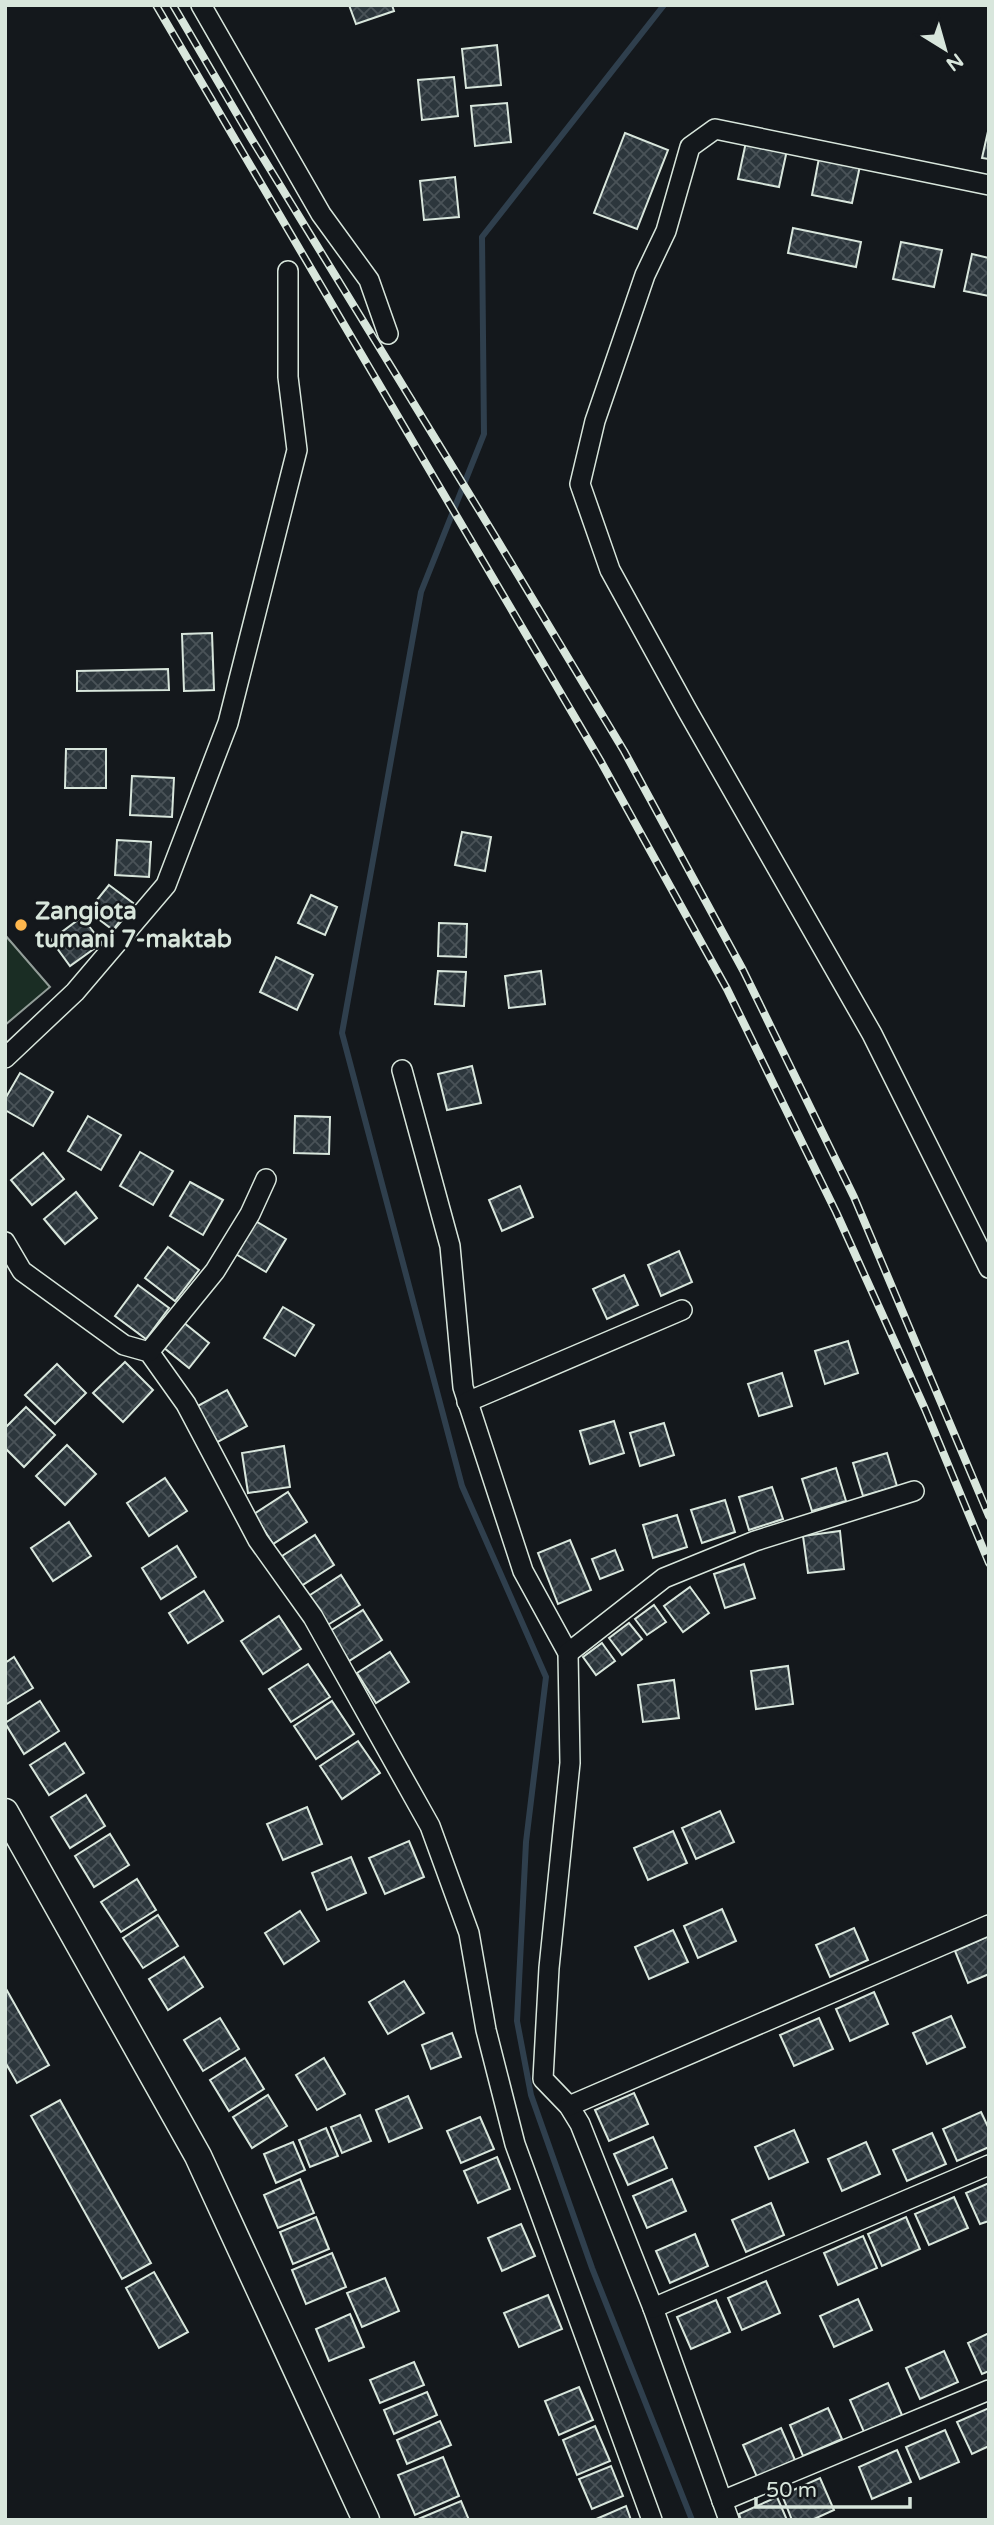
<svg xmlns="http://www.w3.org/2000/svg" width="994" height="2525" viewBox="0 0 994 2525" font-family="'Varela Round',sans-serif">
<defs>
<pattern id="building-cross-hatch" width="8" height="8" patternUnits="userSpaceOnUse" patternTransform="scale(1.75)"><rect width="8" height="8" fill="#2c363c"/><path d="M0 0l8 8M0 8l8-8" fill="none" stroke="#4a5358"/></pattern>
</defs>
<rect width="100%" height="100%" fill="#14181c"/>
<path fill="#1a2d24" stroke="#939e99" stroke-width="2" d="M5,935L50,987L5,1025Z"/>
<g fill="none" stroke-linecap="round" stroke-linejoin="round">
<path stroke="#2f3f4d" stroke-width="6" d="M664,5L482,237L484,434L421,592L342,1033L462,1486L546,1677L526,1842L517,2021L531,2095L592,2268L692,2520"/>
</g>
<g fill="url(#building-cross-hatch)" stroke="#d8e6dc" stroke-width="2">
<path d="M349,5H392L394,11L356,24Z"/>
<path d="M497,45L501,85L466,88L462,49Z"/>
<path d="M454,77L458,116L422,120L418,80Z"/>
<path d="M507,103L511,142L475,146L471,106Z"/>
<path d="M989,127V159L982,158Z"/>
<path d="M625,133L668,150L637,229L594,213Z"/>
<path d="M746,142L787,150L779,187L738,179Z"/>
<path d="M819,158L860,166L852,203L812,195Z"/>
<path d="M455,177L459,217L424,220L420,181Z"/>
<path d="M793,228L861,242L856,267L788,253Z"/>
<path d="M901,242L942,250L934,287L893,279Z"/>
<path d="M972,254L989,258V296L964,291Z"/>
<path d="M212,633L214,690L184,691L182,634Z"/>
<path d="M168,669L169,690L77,691V671Z"/>
<path d="M66,749H106V788H65Z"/>
<path d="M132,776L174,778L172,817L130,815Z"/>
<path d="M462,832L491,837L485,871L455,865Z"/>
<path d="M117,840L151,842L149,877L115,875Z"/>
<path d="M109,885L133,903L113,930L88,911Z"/>
<path d="M311,895L337,907L325,935L298,923Z"/>
<path d="M82,917L102,943L70,966L51,940Z"/>
<path d="M439,923L467,924L466,957L438,956Z"/>
<path d="M276,957L313,975L297,1010L260,992Z"/>
<path d="M438,971L466,972L464,1006L435,1004Z"/>
<path d="M541,971L545,1004L509,1008L505,976Z"/>
<path d="M472,1066L481,1103L447,1110L438,1074Z"/>
<path d="M20,1073L53,1092L33,1126L5,1110V1099Z"/>
<path d="M88,1116L121,1135L101,1170L68,1151Z"/>
<path d="M295,1116L330,1117L329,1154L294,1153Z"/>
<path d="M140,1152L173,1171L153,1205L120,1186Z"/>
<path d="M43,1153L64,1179L32,1205L11,1180Z"/>
<path d="M190,1182L223,1200L203,1235L170,1216Z"/>
<path d="M520,1186L533,1217L502,1231L489,1200Z"/>
<path d="M76,1192L97,1218L65,1244L44,1219Z"/>
<path d="M254,1220L286,1239L266,1272L234,1253Z"/>
<path d="M168,1247L199,1270L175,1301L145,1278Z"/>
<path d="M679,1251L692,1282L661,1296L648,1265Z"/>
<path d="M624,1275L638,1305L607,1319L593,1289Z"/>
<path d="M138,1285L169,1308L146,1339L115,1316Z"/>
<path d="M283,1307L314,1325L295,1356L264,1338Z"/>
<path d="M183,1322L209,1343L189,1368L163,1347Z"/>
<path d="M848,1341L858,1373L825,1384L815,1351Z"/>
<path d="M125,1362L153,1390L123,1422L93,1393Z"/>
<path d="M57,1364L86,1393L55,1424L25,1395Z"/>
<path d="M782,1373L792,1406L759,1416L748,1384Z"/>
<path d="M227,1390L247,1426L214,1444L194,1408Z"/>
<path d="M26,1407L55,1435L24,1467L5,1448V1428Z"/>
<path d="M614,1421L624,1453L590,1464L580,1431Z"/>
<path d="M664,1423L674,1455L640,1466L630,1433Z"/>
<path d="M67,1445L96,1474L65,1505L36,1476Z"/>
<path d="M284,1446L290,1487L248,1493L242,1453Z"/>
<path d="M887,1453L897,1486L863,1496L853,1463Z"/>
<path d="M836,1468L846,1501L812,1511L802,1479Z"/>
<path d="M165,1478L187,1511L149,1536L127,1503Z"/>
<path d="M772,1487L783,1519L749,1530L739,1497Z"/>
<path d="M288,1492L307,1522L273,1544L254,1514Z"/>
<path d="M725,1500L735,1532L702,1543L691,1510Z"/>
<path d="M677,1515L687,1547L653,1558L643,1525Z"/>
<path d="M69,1522L91,1556L53,1581L31,1548Z"/>
<path d="M840,1531L844,1569L808,1573L803,1536Z"/>
<path d="M315,1535L334,1565L301,1586L282,1556Z"/>
<path d="M570,1540L591,1590L558,1604L538,1553Z"/>
<path d="M177,1546L196,1577L161,1599L142,1568Z"/>
<path d="M615,1550L623,1570L600,1579L592,1559Z"/>
<path d="M744,1564L755,1598L725,1608L714,1574Z"/>
<path d="M341,1575L360,1605L326,1626L307,1597Z"/>
<path d="M690,1587L709,1613L683,1632L664,1606Z"/>
<path d="M204,1591L223,1621L188,1643L169,1613Z"/>
<path d="M654,1605L666,1622L647,1635L635,1619Z"/>
<path d="M363,1610L382,1640L349,1661L330,1631Z"/>
<path d="M279,1616L301,1649L263,1674L241,1641Z"/>
<path d="M629,1623L642,1639L622,1655L609,1638Z"/>
<path d="M602,1643L615,1661L596,1675L583,1657Z"/>
<path d="M390,1652L409,1682L376,1703L357,1673Z"/>
<path d="M14,1657L33,1688L5,1705V1663Z"/>
<path d="M308,1664L330,1697L291,1722L269,1689Z"/>
<path d="M788,1666L793,1704L756,1709L751,1671Z"/>
<path d="M674,1680L679,1718L643,1722L638,1685Z"/>
<path d="M40,1701L59,1731L24,1754L5,1723Z"/>
<path d="M332,1701L354,1734L316,1759L294,1726Z"/>
<path d="M358,1741L380,1773L342,1799L320,1766Z"/>
<path d="M65,1743L84,1773L49,1795L30,1765Z"/>
<path d="M86,1795L105,1826L70,1848L51,1817Z"/>
<path d="M307,1807L322,1844L283,1860L267,1824Z"/>
<path d="M720,1811L734,1842L696,1859L682,1828Z"/>
<path d="M673,1831L687,1863L648,1880L634,1848Z"/>
<path d="M110,1834L129,1865L94,1887L75,1856Z"/>
<path d="M409,1841L424,1877L385,1894L369,1858Z"/>
<path d="M351,1857L366,1893L327,1910L312,1873Z"/>
<path d="M137,1879L156,1910L121,1932L101,1902Z"/>
<path d="M722,1909L736,1941L698,1958L684,1926Z"/>
<path d="M300,1911L319,1941L284,1964L265,1933Z"/>
<path d="M158,1915L178,1946L143,1968L123,1938Z"/>
<path d="M854,1928L868,1960L830,1977L816,1945Z"/>
<path d="M673,1930L688,1962L649,1979L635,1947Z"/>
<path d="M989,1936V1974L968,1983L955,1951Z"/>
<path d="M184,1957L203,1987L168,2010L149,1979Z"/>
<path d="M404,1981L424,2013L388,2034L369,2002Z"/>
<path d="M5,1987L49,2065L17,2083L5,2062Z"/>
<path d="M874,1992L888,2024L850,2041L836,2009Z"/>
<path d="M951,2016L965,2047L927,2064L913,2033Z"/>
<path d="M220,2018L239,2049L203,2071L184,2040Z"/>
<path d="M819,2018L833,2049L794,2066L780,2035Z"/>
<path d="M452,2033L461,2057L431,2069L422,2045Z"/>
<path d="M245,2058L264,2089L229,2111L210,2080Z"/>
<path d="M324,2058L345,2094L317,2110L296,2075Z"/>
<path d="M634,2093L648,2124L609,2141L595,2110Z"/>
<path d="M268,2095L287,2126L252,2148L233,2117Z"/>
<path d="M408,2096L422,2128L389,2142L376,2110Z"/>
<path d="M60,2100L151,2263L122,2279L31,2116Z"/>
<path d="M981,2112L989,2129V2147L957,2161L943,2129Z"/>
<path d="M360,2115L371,2141L342,2153L331,2127Z"/>
<path d="M480,2117L494,2149L461,2163L447,2131Z"/>
<path d="M326,2128L338,2156L310,2167L299,2140Z"/>
<path d="M794,2130L808,2162L769,2179L755,2147Z"/>
<path d="M932,2133L946,2164L907,2181L893,2150Z"/>
<path d="M653,2137L667,2168L628,2185L614,2154Z"/>
<path d="M293,2142L305,2170L276,2183L264,2154Z"/>
<path d="M866,2142L880,2174L842,2191L828,2159Z"/>
<path d="M497,2157L510,2189L478,2203L464,2171Z"/>
<path d="M300,2179L314,2213L278,2228L264,2195Z"/>
<path d="M672,2179L686,2211L647,2228L633,2196Z"/>
<path d="M989,2183V2221L980,2224L966,2193Z"/>
<path d="M954,2197L968,2228L929,2245L915,2214Z"/>
<path d="M771,2203L784,2235L746,2252L732,2220Z"/>
<path d="M316,2217L329,2249L293,2264L280,2232Z"/>
<path d="M906,2217L920,2249L882,2266L868,2234Z"/>
<path d="M521,2224L535,2256L502,2271L488,2238Z"/>
<path d="M695,2234L708,2266L670,2283L656,2251Z"/>
<path d="M863,2236L877,2268L838,2285L824,2253Z"/>
<path d="M332,2253L346,2287L306,2304L292,2270Z"/>
<path d="M154,2272L188,2332L159,2348L126,2288Z"/>
<path d="M385,2278L399,2311L362,2327L347,2293Z"/>
<path d="M766,2281L780,2313L742,2330L728,2298Z"/>
<path d="M548,2295L562,2329L519,2347L504,2313Z"/>
<path d="M858,2299L872,2330L834,2347L820,2316Z"/>
<path d="M716,2300L730,2332L691,2349L677,2317Z"/>
<path d="M350,2314L364,2347L329,2361L316,2329Z"/>
<path d="M989,2333V2371L982,2374L968,2343Z"/>
<path d="M944,2351L958,2382L920,2399L906,2368Z"/>
<path d="M414,2362L424,2385L380,2403L370,2380Z"/>
<path d="M888,2383L902,2415L864,2432L850,2400Z"/>
<path d="M579,2387L593,2420L559,2435L545,2401Z"/>
<path d="M427,2392L437,2415L394,2434L384,2410Z"/>
<path d="M828,2408L842,2439L803,2456L790,2425Z"/>
<path d="M989,2408V2446L972,2454L957,2422Z"/>
<path d="M440,2421L451,2445L407,2464L397,2440Z"/>
<path d="M595,2426L610,2461L577,2475L563,2440Z"/>
<path d="M781,2428L795,2460L757,2477L743,2445Z"/>
<path d="M945,2430L959,2462L920,2479L906,2447Z"/>
<path d="M897,2450L911,2482L872,2499L859,2467Z"/>
<path d="M443,2457L459,2496L415,2515L398,2475Z"/>
<path d="M611,2466L623,2496L592,2509L579,2479Z"/>
<path d="M820,2478L834,2510L812,2520H792L782,2495Z"/>
<path d="M777,2497L787,2520H741L739,2514Z"/>
<path d="M461,2501L469,2520H416Z"/>
<path d="M626,2506L631,2520H594Z"/>
</g>
<g fill="none" stroke-linecap="round" stroke-linejoin="round">
<defs>
<g id="street">
<path d="M201,5L321,214L369,280L388,334"/>
<path d="M989,185L715,129L690,147L666,231L645,275L595,421L580,484L610,570L687,710L872,1034L989,1268"/>
<path d="M5,1058L75,992L166,885L228,723L297,450L288,377V271"/>
<path d="M402,1070L450,1246L463,1387L523,1571L568,1653L570,1763L549,1968L543,2079L569,2106L580,2124L653,2308L729,2520"/>
<path d="M5,1242L22,1271L124,1345L149,1352L186,1404L258,1540L313,1617L430,1826L469,1933L486,2030L515,2144L652,2520"/>
<path d="M149,1352L215,1271L250,1214L266,1179"/>
<path d="M467,1402L682,1310"/>
<path d="M568,1653L664,1578L755,1541L914,1491"/>
<path d="M569,2106L989,1925"/>
<path d="M653,2308L989,2165"/>
<path d="M722,2501L989,2390"/>
</g>
<path id="secondary" d="M5,1812L198,2156L366,2520"/>
</defs>
<use href="#street" stroke="#d8e6dc" stroke-width="22"/>
<use href="#secondary" stroke="#d8e6dc" stroke-width="29"/>
<use href="#street" stroke="#14181c" stroke-width="19"/>
<use href="#secondary" stroke="#14181c" stroke-width="26"/>
<defs>
<g id="rail">
<path d="M156,5L600,760L727,989L836,1212L925,1409L989,1563"/>
<path d="M173,5L251,138L490,528L624,751L743,970L854,1197L989,1516"/>
</g>
</defs>
<use href="#rail" stroke="#d8e6dc" stroke-width="8"/>
<use href="#rail" stroke="#14181c" stroke-width="5" stroke-dasharray="16" stroke-linecap="butt"/>
</g>
<circle fill="#ffb74d" stroke="#14181c" stroke-width="2.5" cx="21" cy="925" r="7"/>
<g text-anchor="middle" dominant-baseline="central" stroke-width="5" stroke-linejoin="round" paint-order="stroke">
<g font-size="24" font-weight="bold" fill="#d8e6dc" stroke="#14181c" text-anchor="start">
<text x="35" y="911">Zangiota<tspan x="35" dy="28">tumani 7-maktab</tspan></text>
</g>
</g>
<rect width="994" height="2525" fill="none" stroke="#d8e6dc" stroke-width="14"/>
<g transform="translate(945 49) rotate(143)" stroke="#14181c" stroke-width="5" paint-order="stroke">
<path d="M0-5L12 26L0 18L-12 26Z" fill="#d8e6dc"/>
<text y="-10" font-size="19" font-weight="bold" text-anchor="middle" fill="#d8e6dc">N</text>
</g>
<path d="M756 2497v10h154v-10" fill="none" stroke="#d8e6dc" stroke-width="3.5"/>
<text x="766" y="2497" font-size="21" fill="#d8e6dc" stroke="#14181c" stroke-width="5" paint-order="stroke">50 m</text>
</svg>
